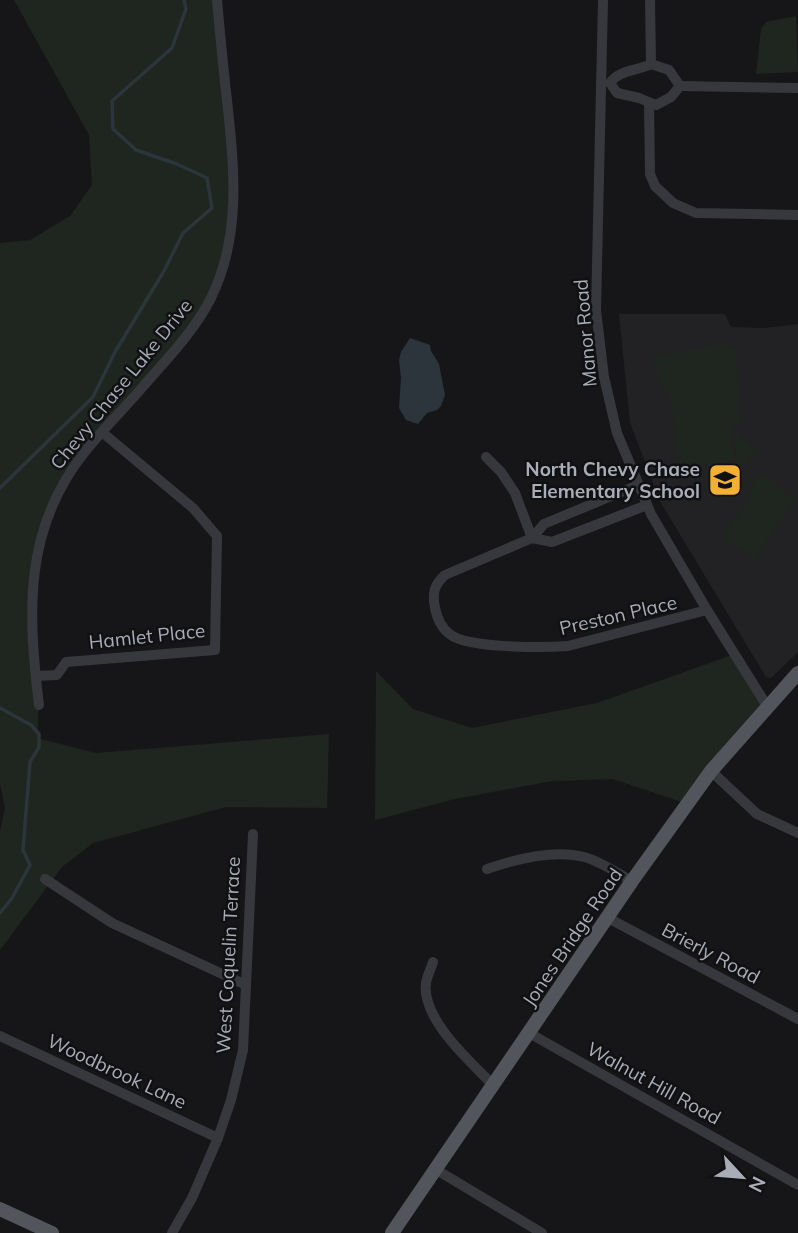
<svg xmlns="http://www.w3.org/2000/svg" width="798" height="1233" viewBox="0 0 798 1233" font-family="Mulish,sans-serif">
<rect width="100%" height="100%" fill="#161618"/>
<path fill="#222225" d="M619,314H725L731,327L765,328L798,324V652L771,678L766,677L661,503L630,423Z"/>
<g fill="#1e261f">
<path d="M14,0H217L234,204L211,298L64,482L33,571L39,705L37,738L96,753L329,734L327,808L226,807L93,843L62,867L0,950V831L5,808L0,784V243L30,240L70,216L92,185L89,135Z"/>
<path d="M796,16L798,72L756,74L761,29L766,22Z"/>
<path d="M723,343H728L736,349L740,424L731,425L735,461L680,468L669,392L661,384L652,357Z"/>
<path d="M734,435H738L757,448L746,465L737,466Z"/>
<path d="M761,473L796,500L754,559L722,537L736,517L747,524L736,516L751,495L748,492Z"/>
<path d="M735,654L767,706L688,804L613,779L552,781L455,799L375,820L376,671L413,709L472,728L597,703Z"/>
</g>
<path fill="#2c353c" d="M410,338L430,345L431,351L439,364L445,395L441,406L437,410L427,413L418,424L406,420L399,408L401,378L399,360L401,352Z"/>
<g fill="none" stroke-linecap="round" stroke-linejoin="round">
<g stroke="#2c353c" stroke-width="3.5">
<path d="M0,488L93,397L115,352L164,271L183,233L212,208L207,178L177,164L136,150L113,129L112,101L172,48L186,9L184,0"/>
<path d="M0,708L31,725L39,734V747L30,762L23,850L30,865L12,898L0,913"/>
</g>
<g stroke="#37383d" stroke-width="10">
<path d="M603,0L596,310L604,377L617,433L651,514L707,610L767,706"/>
<path d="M650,0L651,64"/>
<path d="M610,83C619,70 637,71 651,64L669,70L680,86"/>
<path d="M610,83L617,93L639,98L656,105L671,97L680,86"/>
<path d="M680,86L798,88"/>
<path d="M649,103L650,174L655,186L673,203L696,213L798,215"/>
<path d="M486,457L501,472L515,493L532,538"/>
<path d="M638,485L544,524L532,538L445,575C434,585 432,593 435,608C437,618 442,629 451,635C468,648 545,648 568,646L707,610"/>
<path d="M532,538L552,542L647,505"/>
<path d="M36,676L57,675L66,662L215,650L217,536L193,508L103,433"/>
<path d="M39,705C28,614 23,530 84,453C101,431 122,411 140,390C165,361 194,332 211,298C242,235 234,166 227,100C223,67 220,33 217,0"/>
<path d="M711,771L757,814L798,833"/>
<path d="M487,869C516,859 553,849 584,857C600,861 617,873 632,881"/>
<path d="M45,879L112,923L246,985"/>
<path d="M608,918L798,1019"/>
<path d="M433,962C431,969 427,976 426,983C421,1019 471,1062 493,1085"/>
<path d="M529,1033L798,1185"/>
<path d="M0,1036L218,1138"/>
<path d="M435,1169L542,1233"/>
<path d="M172,1233L192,1198L218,1138L231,1100L243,1050L253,834"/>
</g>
<g stroke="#53555c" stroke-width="14">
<path d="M0,1209L52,1233"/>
<path d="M392,1233L632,881L711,771L798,673"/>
</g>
</g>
<defs>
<symbol id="school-square" viewBox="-11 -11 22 22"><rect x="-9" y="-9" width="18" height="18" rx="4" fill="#f2b134" stroke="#111113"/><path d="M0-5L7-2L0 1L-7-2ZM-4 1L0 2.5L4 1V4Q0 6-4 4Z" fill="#111"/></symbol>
</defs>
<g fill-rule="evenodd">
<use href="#school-square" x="706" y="461" width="38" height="38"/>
</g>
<g text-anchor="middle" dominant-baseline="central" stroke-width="5" stroke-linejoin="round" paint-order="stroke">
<g font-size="19" fill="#a8adb8" stroke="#111113">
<text transform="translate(585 333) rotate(-95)">Manor Road</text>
<text transform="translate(121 384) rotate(-51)">Chevy Chase Lake Drive</text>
<text transform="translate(618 615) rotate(-13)">Preston Place</text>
<text transform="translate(147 636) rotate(-6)">Hamlet Place</text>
<text transform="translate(572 937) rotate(-56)">Jones Bridge Road</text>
<text transform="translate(711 953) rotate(28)">Brierly Road</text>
<text transform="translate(228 955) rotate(-87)">West Coquelin Terrace</text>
<text transform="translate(117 1071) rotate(25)">Woodbrook Lane</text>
<text transform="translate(654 1083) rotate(29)">Walnut Hill Road</text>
</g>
<g font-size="19" font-weight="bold" fill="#a8adb8" stroke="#111113" text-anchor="end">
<text x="700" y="469">North Chevy Chase<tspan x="700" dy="22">Elementary School</tspan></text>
</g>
</g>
<g transform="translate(742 1177) rotate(116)" stroke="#111113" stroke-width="5" paint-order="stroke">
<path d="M0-5L12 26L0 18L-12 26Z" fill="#a8adb8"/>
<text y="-10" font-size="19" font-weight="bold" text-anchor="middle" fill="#a8adb8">N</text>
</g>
</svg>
